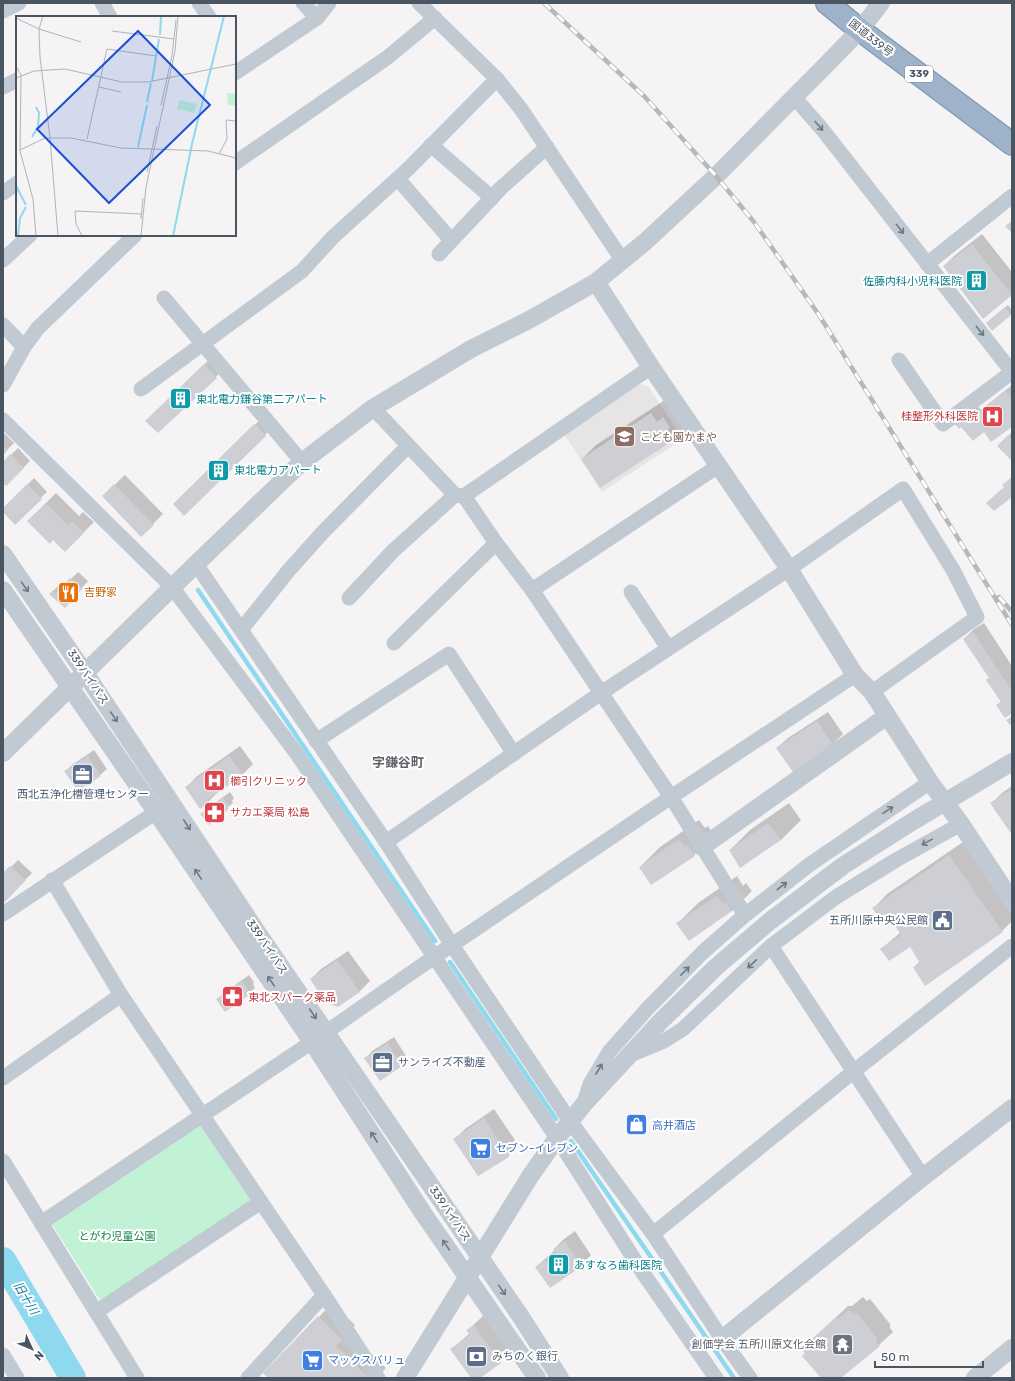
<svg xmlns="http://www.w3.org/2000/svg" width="1015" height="1381" viewBox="0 0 1015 1381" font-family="Rubik,'Noto Sans JP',sans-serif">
<rect width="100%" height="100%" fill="#f5f3f3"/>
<path fill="#e6e4e5" d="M639,384L648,386L683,439L602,492L564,434Z"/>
<path fill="#c2f2d6" d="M200,1125L251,1200L101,1302L52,1224Z"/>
<g fill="#0003">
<path d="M982,234L1012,272V295L984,317L944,266L954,256Z"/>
<path d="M1008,305L1012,310L1011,314L990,320Z"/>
<path d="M215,354L226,367L158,432L146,421Z"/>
<path d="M1012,385V425L984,431L955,422L976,404L981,410Z"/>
<path d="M665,400L684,428L670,441L582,459L596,445Z"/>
<path d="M265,415L275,425L184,515L174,504Z"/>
<path d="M3,432L14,443L3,454Z"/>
<path d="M1012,432V458L998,446Z"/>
<path d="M18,448L30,461L6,485L3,482V463Z"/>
<path d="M125,475L163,514L141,536L103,496Z"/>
<path d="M34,478L47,492L15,523L3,510Z"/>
<path d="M56,493L79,516L83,512L94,522L65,551L53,539L28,521Z"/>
<path d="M78,572L88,581L71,600L50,594L60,584L63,587Z"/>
<path d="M984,623L1012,666V712L998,705L1002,701L990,678L964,639L974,629Z"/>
<path d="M828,712L843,734L833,744L777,748L788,738Z"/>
<path d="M240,746L253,764L243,774L218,792L208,802L186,788L196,777Z"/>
<path d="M94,750L107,769L100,775L65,772L72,765Z"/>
<path d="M1012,786V834L992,803L1002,793Z"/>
<path d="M230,792L234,798L232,801L233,803L227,808L228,809L221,816L202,814L208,808Z"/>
<path d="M789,803L801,820L781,840L730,850L750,830Z"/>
<path d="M699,820L705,828L708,826L714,835L694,855L640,867L660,847Z"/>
<path d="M963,842L1012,913V921L1002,931L914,967L920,961L910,945L881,949L901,932L890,917L874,908L887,894Z"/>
<path d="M18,860L32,873L5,900L3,898V875Z"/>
<path d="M737,876L743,886L746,883L752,891L732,911L678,923L698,903Z"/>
<path d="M348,951L370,981L360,991L338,1006L311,979L321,969Z"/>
<path d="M249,975L254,982L253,984L255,988L249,994L225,1010L218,999L224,993Z"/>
<path d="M394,1037L408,1059L401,1065L366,1058L372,1051Z"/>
<path d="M494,1109L519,1146L508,1156L478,1175L455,1139L465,1129Z"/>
<path d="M575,1231L591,1255L581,1265L536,1267L547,1257L555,1250L554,1249L564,1239Z"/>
<path d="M863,1297L867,1301L870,1299L890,1324V1328L893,1332L879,1345L840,1378H822L802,1349L848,1306H852Z"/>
<path d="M332,1303L355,1325L349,1332L386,1368L376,1378H269L319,1317Z"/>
<path d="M484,1315L511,1352L500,1362L478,1378H472L452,1349L470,1333L468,1330Z"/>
</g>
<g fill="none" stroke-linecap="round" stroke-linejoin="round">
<g stroke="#8ed9f0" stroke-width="4.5">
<path d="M198,590L435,941"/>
<path d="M450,962L556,1119"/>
<path d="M571,1141L734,1378"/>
</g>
<path stroke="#8ed9f0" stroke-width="26" d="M3,1260L73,1378"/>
</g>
<g fill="#cdcfd5">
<path d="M1012,221V233L1005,226Z"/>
<path d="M972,244L1012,295L983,319L943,266Z"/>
<path d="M1005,307L1011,315L992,331L986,323Z"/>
<path d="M204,364L217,378L158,433L145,421Z"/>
<path d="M1006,391L1012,399V427L991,442L984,432L973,441L961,427L959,429L953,422L965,413L970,419Z"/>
<path d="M651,413L657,422L663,417L670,428L664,432L671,442L600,488L581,459Z"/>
<path d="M254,424L266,436L184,516L173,504Z"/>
<path d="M1008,435L1011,438L1012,437V459L1011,460L997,446Z"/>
<path d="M3,445L8,450L3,455Z"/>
<path d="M10,454L24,468L6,486L3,483V462Z"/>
<path d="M1012,477V497L994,511L986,503L1004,487L1002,485Z"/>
<path d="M27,484L42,499L15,525L3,512V508Z"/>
<path d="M114,484L154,525L141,537L102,496Z"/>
<path d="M46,503L68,525L72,521L84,533L65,552L53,540L50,544L27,521Z"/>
<path d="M70,578L83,588L65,608L49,594L53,590L56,593Z"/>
<path d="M973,632L1012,691V713L1005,718L996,705L1001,702L986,680L989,678L963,639Z"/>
<path d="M1011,717L1012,724L1010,725L1006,720Z"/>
<path d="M817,721L833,745L793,772L776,748Z"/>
<path d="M88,756L101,776L78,791L64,771Z"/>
<path d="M229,756L243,775L207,800L209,803L200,809L185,787Z"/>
<path d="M1012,789V835L990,803Z"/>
<path d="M223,798L229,806L225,808L227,810L220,815L222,816L209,825L200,814Z"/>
<path d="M768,823L781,840L740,868L729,850Z"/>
<path d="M679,839L685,847L688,845L695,856L651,885L639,867Z"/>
<path d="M949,855L1003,932L925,986L913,967L920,963L910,947L889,961L880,949L901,935L890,918L883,922L872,908Z"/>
<path d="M10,866L26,880L5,902L3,900V873Z"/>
<path d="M717,896L723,905L726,902L732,911L689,941L676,923Z"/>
<path d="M337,960L360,992L338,1007L325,1002L310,979Z"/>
<path d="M242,981L248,990L246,991L249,995L225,1012L216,999Z"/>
<path d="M388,1043L402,1066L380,1081L364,1058Z"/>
<path d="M484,1118L509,1157L478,1176L453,1139Z"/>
<path d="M565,1241L582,1266L550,1288L535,1267L545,1260L549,1264L559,1256L553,1249Z"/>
<path d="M849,1310L853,1314L856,1312L877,1338L876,1342L880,1346L841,1378H821L802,1356L805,1353L801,1349L834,1319H838Z"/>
<path d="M318,1316L342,1340L336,1346L369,1378H268L263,1373Z"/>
<path d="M474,1325L501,1363L480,1378H471L450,1349L470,1335L466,1330Z"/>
</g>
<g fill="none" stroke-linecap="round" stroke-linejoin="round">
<defs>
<path id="trunk" d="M827,3L860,30L1012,144"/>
</defs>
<use href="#trunk" stroke="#758fae" stroke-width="24"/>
<g stroke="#c1cad2" stroke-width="15">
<path d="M102,3L110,17"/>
<path d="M199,3L209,17"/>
<path d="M303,3L317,18"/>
<path d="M419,3L497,79L521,109L623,261"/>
<path d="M3,11L19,3"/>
<path d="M235,73L317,18L329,3"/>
<path d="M3,87L17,80"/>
<path d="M794,97L822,129L1012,372"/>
<path d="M431,145L492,198"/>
<path d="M235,163L388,57L435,18"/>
<path d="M398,179L451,240"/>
<path d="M3,193L17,183"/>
<path d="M439,254L501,188L547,147"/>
<path d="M3,260L30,235"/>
<path d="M927,264L1012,196"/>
<path d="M164,298L302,462"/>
<path d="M3,325L24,347"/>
<path d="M899,360L943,424L1012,372"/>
<path d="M3,385L24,347L38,328L135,235"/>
<path d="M141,389L302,271L333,237L408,169L497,79"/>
<path d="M373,408L455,495L464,496L651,367"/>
<path d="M3,420L172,587L297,754L557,1138L643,1273L716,1378"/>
<path d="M464,496L496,543L532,590L671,797L745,915"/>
<path d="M196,564L386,842L452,945L570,1121L653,1234L722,1339L750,1378"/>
<path d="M532,590L718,466"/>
<path d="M631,592L668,648"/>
<path d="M349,598L393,551L455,495"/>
<path d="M241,630L289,570L324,531L408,446"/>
<path d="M394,643L496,543"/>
<path d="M316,741L449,654L514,754"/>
<path d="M386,842L601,693L789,569L903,489L953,570L977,617L872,692"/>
<path d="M52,880L121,995L324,1295L378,1378"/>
<path d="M3,914L165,806"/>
<path d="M771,946L923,1177"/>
<path d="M630,1055L664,1041L683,1029L771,946L836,897L896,860L961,824"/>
<path d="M3,1078L121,995"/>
<path d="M584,1103L590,1084L609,1052L648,1008L703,952L745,915L809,865L930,782"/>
<path d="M3,1161L137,1378"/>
<path d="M41,1223L312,1042L434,957L671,797L855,675"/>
<path d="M653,1234L853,1072L1012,946"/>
<path d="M96,1312L261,1202"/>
<path d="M3,1355L17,1378"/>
<path d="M248,1378L324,1295"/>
</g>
<g stroke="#c1cad2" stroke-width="18">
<path d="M596,282L651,367L789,569L855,675L872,692L930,782L961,824L1012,901"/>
<path d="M3,554L85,673L257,932L521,1317L560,1378"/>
<path d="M3,590L156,812L312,1042L423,1213L537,1378"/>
<path d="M3,753L196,564L302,462L373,408L471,349L527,321L596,282L645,242L716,176L821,70L860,30L881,3"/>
<path d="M702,847L887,716"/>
<path d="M722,1339L923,1177L1012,1108"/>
<path d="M405,1378L531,1175L557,1138L584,1104L662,1020"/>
<path d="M975,1378L1012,1348"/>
</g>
<use href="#trunk" stroke="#9eb2ca" stroke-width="22"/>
<defs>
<g id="rail">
<path d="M544,3L644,96L716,176L754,222L819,315L1012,625"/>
<path d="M999,597L1012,612"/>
</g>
</defs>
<use href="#rail" stroke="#b5b8bd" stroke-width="4.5"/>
<use href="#rail" stroke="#fff" stroke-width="3" stroke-dasharray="9" stroke-linecap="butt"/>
<path stroke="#c1cad2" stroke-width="18" d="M662,1020L716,967L770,921L844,865L915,820L1012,762"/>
</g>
<defs><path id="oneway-shaft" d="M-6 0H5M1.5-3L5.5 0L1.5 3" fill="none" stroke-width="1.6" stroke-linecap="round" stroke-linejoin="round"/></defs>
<g stroke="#6d7883">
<use href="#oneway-shaft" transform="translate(819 126) rotate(50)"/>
<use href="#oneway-shaft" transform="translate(900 229) rotate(52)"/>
<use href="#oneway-shaft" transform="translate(980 331) rotate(52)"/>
<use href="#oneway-shaft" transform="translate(25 587) rotate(55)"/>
<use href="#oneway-shaft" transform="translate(114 717) rotate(56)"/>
<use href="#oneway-shaft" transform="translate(888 810) rotate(-34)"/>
<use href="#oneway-shaft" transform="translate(187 825) rotate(57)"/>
<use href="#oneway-shaft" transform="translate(927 842) rotate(151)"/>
<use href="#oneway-shaft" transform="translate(198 874) rotate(-124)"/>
<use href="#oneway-shaft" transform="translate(782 886) rotate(-38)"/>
<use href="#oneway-shaft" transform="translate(752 964) rotate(137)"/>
<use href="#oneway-shaft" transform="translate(685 971) rotate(-45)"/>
<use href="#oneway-shaft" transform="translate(271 981) rotate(-124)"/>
<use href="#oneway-shaft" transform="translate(313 1014) rotate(56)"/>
<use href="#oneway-shaft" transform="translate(599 1069) rotate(-59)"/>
<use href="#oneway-shaft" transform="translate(374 1137) rotate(-123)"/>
<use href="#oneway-shaft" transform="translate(446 1245) rotate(-125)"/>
<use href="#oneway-shaft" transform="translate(502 1290) rotate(55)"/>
</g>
<defs>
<symbol id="building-square" viewBox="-11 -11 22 22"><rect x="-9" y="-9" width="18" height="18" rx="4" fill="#0f9aa8" stroke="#fff"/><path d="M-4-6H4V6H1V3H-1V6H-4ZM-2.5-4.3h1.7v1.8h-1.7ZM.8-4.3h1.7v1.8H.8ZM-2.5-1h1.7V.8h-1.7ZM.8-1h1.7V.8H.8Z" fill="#fff"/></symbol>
<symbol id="hospital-square" viewBox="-11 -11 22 22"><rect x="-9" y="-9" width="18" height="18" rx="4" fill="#e0444e" stroke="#fff"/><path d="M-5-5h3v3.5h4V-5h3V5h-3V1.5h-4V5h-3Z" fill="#fff"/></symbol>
<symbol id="school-square" viewBox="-11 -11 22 22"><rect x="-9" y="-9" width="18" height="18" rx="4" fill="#8d6e63" stroke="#fff"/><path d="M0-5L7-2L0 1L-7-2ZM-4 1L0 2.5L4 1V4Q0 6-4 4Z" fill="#fff"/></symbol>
<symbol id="restaurant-square" viewBox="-11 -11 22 22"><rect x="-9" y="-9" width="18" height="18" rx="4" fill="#e8710a" stroke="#fff"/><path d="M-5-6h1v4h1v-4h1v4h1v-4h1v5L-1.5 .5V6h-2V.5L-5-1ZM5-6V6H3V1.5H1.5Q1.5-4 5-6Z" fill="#fff"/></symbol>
<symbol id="office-square" viewBox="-11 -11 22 22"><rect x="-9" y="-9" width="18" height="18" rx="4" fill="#5c6f8a" stroke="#fff"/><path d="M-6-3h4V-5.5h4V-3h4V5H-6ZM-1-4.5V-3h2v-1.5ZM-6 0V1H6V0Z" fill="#fff"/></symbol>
<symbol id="pharmacy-square" viewBox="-11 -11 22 22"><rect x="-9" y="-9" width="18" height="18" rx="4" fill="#e0444e" stroke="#fff"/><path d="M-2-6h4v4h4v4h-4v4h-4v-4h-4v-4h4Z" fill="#fff"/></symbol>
<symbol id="civic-square" viewBox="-11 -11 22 22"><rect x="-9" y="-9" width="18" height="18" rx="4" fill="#5c6f8a" stroke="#fff"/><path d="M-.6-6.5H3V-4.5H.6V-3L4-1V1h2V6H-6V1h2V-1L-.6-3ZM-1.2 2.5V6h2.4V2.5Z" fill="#fff"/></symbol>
<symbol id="shop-square" viewBox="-11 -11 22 22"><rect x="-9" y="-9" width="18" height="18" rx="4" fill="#3f7fe0" stroke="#fff"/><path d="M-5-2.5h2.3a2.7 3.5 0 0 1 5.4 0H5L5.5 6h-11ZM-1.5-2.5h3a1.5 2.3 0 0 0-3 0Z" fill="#fff"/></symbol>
<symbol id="supermarket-square" viewBox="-11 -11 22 22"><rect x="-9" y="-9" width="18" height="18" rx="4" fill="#3f7fe0" stroke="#fff"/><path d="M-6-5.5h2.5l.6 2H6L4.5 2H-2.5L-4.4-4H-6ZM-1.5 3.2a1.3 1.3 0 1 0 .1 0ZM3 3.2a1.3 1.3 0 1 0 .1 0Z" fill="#fff"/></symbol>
<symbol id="temple-square" viewBox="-11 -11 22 22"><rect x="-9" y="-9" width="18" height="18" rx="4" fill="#6b7280" stroke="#fff"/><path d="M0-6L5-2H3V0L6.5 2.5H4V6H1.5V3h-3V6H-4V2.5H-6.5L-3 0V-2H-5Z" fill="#fff"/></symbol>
<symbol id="bank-square" viewBox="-11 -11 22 22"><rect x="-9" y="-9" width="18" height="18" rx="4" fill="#5c6f8a" stroke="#fff"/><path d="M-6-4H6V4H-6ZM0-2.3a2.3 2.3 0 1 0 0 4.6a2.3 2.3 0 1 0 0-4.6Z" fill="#fff"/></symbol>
</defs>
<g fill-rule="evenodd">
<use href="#building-square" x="964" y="268" width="25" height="25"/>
<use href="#building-square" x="168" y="386" width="25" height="25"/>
<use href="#hospital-square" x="980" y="404" width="25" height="25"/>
<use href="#school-square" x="612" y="424" width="25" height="25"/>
<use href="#building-square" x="206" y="458" width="25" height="25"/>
<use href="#restaurant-square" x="56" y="580" width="25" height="25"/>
<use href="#office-square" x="70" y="762" width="25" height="25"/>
<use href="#hospital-square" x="202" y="768" width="25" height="25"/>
<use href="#pharmacy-square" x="202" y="800" width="25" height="25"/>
<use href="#civic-square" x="930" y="908" width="25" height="25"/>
<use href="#pharmacy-square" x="220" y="984" width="25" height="25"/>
<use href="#office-square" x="370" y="1050" width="25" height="25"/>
<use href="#shop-square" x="624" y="1112" width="25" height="25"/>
<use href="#supermarket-square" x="468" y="1136" width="25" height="25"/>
<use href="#building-square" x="546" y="1252" width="25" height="25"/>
<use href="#temple-square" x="830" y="1332" width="25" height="25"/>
<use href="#bank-square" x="464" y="1344" width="25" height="25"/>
<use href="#supermarket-square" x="300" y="1348" width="25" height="25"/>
</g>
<g text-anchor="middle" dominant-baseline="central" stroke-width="4" stroke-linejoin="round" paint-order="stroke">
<rect fill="#fff" stroke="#808890" stroke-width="1" x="905" y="66" width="28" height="16" rx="3"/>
<g font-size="10" font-weight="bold" fill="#495561">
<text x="919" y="74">339</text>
</g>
<g font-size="11" fill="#495561" stroke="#fff">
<text transform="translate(871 38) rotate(38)">国道339号</text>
<text transform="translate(88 677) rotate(56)">339バイパス</text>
<text transform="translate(267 947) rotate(56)">339バイパス</text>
<text transform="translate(450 1214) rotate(56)">339バイパス</text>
</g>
<g font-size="11" fill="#0d838f" stroke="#fff" text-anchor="start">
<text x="962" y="281" text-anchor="end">佐藤内科小児科医院</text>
<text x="196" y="399">東北電力鎌谷第二アパート</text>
<text x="234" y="470">東北電力アパート</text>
<text x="574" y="1265">あすなろ歯科医院</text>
</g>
<g font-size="11" fill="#be3a42" stroke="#fff" text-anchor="start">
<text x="978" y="416" text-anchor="end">桂整形外科医院</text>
<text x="230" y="781">櫛引クリニック</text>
<text x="230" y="812">サカエ薬局 松島</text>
<text x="248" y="997">東北スパーク薬品</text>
</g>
<g font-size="11" fill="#785e54" stroke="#fff" text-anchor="start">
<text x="640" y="437">こども園かまや</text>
</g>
<g font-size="11" fill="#c56008" stroke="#fff" text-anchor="start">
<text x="84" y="592">吉野家</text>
</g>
<g font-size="11" fill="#4e5e75" stroke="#fff" text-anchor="start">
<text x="83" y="794" text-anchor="middle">西北五浄化槽管理センター</text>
<text x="928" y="920" text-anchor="end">五所川原中央公民館</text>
<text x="398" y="1062">サンライズ不動産</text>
<text x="492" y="1356">みちのく銀行</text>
</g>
<g font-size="11" fill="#366cbe" stroke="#fff" text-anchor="start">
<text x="652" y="1125">高井酒店</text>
<text x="496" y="1148">セブン-イレブン</text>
<text x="328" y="1360">マックスバリュ</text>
</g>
<g font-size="11" fill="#14824f" stroke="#fff">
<text x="117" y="1236">とがわ児童公園</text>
</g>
<g font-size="11" fill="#5b616d" stroke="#fff" text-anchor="end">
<text x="826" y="1344">創価学会 五所川原文化会館</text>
</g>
<g font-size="12" font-style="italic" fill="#087a9e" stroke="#fff">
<text transform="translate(26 1298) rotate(59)">旧十川</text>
</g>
<g font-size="13" font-weight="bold" fill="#5f6368" stroke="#fff">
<text x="398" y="762">字鎌谷町</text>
</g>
</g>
<g transform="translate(16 16)">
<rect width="220" height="220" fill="#f5f3f3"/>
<path d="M211,77L220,78V90L212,89ZM163,84L181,88L178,97L161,93Z" fill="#c2f2d6"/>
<path fill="none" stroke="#8ed9f0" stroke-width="2" d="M144,19L145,0M136,65L143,23M131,86L135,67M16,121L22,111L23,97L20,91M122,131L131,89M0,170L10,189M2,220L4,202L10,191M157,220L176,128L208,0"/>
<path fill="none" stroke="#b0b4b9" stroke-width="1" d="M27,0L23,13L24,41L34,122L42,220M0,2L23,13M23,13L65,26M96,15L158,23M0,50L5,59L4,135L17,183L20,220M0,62L18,55L49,53L106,66H132L220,48M83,71L105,76M145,89L156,40L160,4M71,123L91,33L140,40M4,134L29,122H55L105,132L192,135L220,142M203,138L211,123L210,104L220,105M131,156L141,110M125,203L127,182M66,220L60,208L59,195L126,198M125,220L130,171L159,35L162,0"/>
<path fill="#1d4ed8" fill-opacity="0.15" stroke="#1d4ed8" stroke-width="2" d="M122,15L194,89L93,187L21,113Z"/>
<rect width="220" height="220" fill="none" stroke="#495561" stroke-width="2"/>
</g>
<rect width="1015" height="1381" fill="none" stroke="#495561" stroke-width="8"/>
<g transform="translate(32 1349) rotate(134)" stroke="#ffffff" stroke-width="3" paint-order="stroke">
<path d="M0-3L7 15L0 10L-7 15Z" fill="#495561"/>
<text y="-6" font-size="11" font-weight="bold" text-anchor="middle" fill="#495561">N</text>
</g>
<path d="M875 1361v6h108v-6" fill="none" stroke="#495561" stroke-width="2"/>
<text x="881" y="1361" font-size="12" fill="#495561" stroke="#ffffff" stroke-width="3" paint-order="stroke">50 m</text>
</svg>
